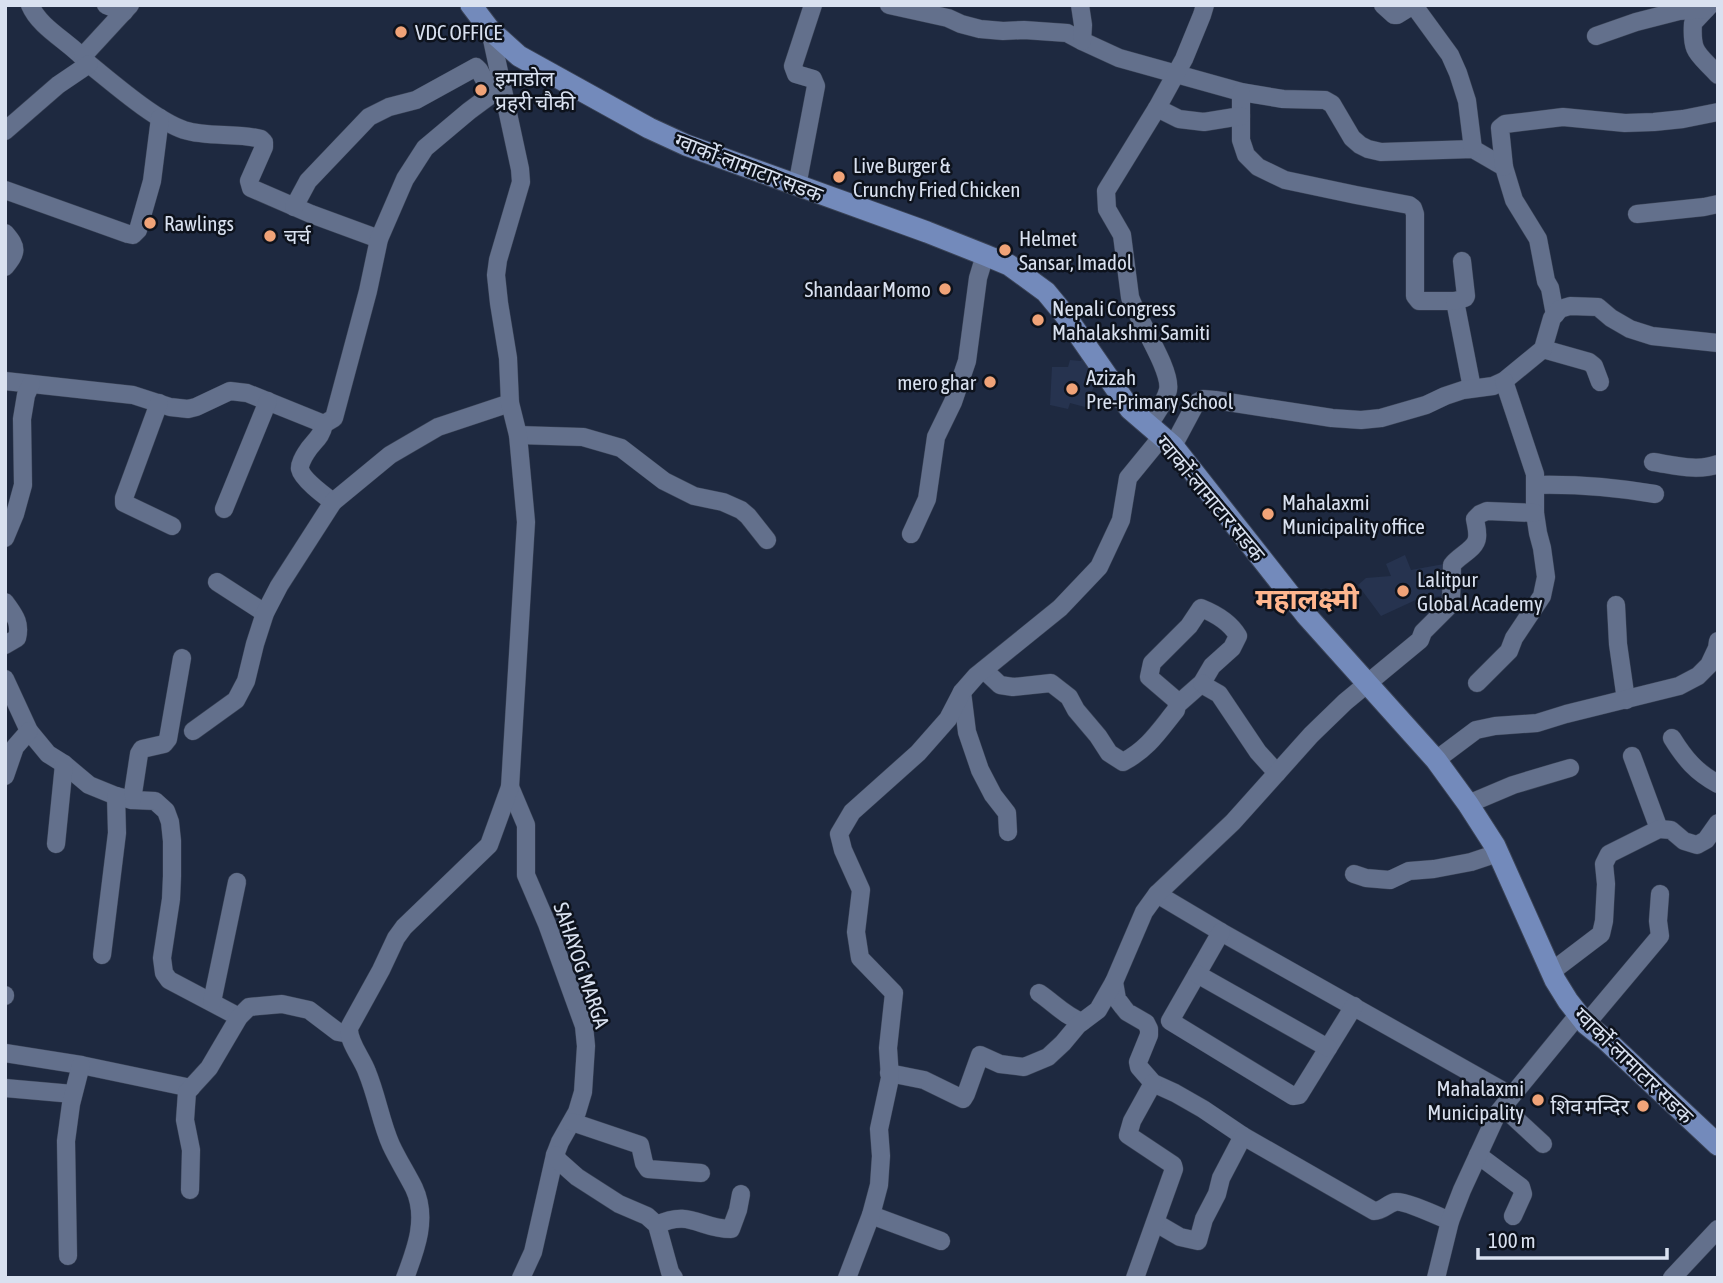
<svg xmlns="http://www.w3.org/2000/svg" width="1723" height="1283" viewBox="0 0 1723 1283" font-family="'Asap Condensed','Noto Sans Devanagari',sans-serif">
<rect width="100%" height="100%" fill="#1e2940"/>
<g fill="#26334f">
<path d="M1082,357L1099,375L1085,407L1070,403L1068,409L1050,405L1052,367H1068L1070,360L1081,361Z"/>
<path d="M1405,555L1411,570L1444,564V596L1420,598L1381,616L1358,585L1366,578L1391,576L1386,564Z"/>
</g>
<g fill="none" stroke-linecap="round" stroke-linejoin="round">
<defs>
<g id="minor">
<path d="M30,5C40,29 72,43 89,64C114,84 155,120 184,130C209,138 236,132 261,139L264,142V147L249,181L251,188L311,214L379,239"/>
<path d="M106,5L124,12"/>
<path d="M889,5L948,18L961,24L980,29L1003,31L1024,30L1067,33L1082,41L1119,58L1241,92L1283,99L1325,100L1332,104L1352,138L1360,145L1368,149L1381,152L1473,149L1504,167L1514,200L1538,239L1546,281L1550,288L1555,315"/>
<path d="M1080,5L1083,25L1082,41"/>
<path d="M1383,5L1394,15H1397L1410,7H1415L1450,55L1458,73L1467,101L1473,149"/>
<path d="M1710,5L1693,23C1691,54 1698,53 1718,75"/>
<path d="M1596,36L1636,22L1679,11L1706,9"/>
<path d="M83,56L130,5"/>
<path d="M1241,92V140L1246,155L1258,167L1285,180L1356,195L1409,205L1413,208L1415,214V296L1419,301H1455L1472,388"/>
<path d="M1157,108L1179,119L1204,122L1241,116"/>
<path d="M5,131L58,85L89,64"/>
<path d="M1504,167L1500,128L1505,124L1563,117L1625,123L1654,122L1683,119L1718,112"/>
<path d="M797,186L816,86L813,79L796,74L793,66L813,5"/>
<path d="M5,190L128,234L133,235L138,230L152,181L160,118"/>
<path d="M294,207L308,181L369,117L389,107L416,100L476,67L479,70L492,94"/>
<path d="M1637,214L1704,207L1718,204"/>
<path d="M5,233C18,248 17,252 5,267"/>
<path d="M1455,301L1465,298L1466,296L1462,261"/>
<path d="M1543,349L1589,362L1594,366L1600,382"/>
<path d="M5,381L133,395L170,407L188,409L196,407L230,391L247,393L324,424L334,418L368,291L379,239L405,179L425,148L469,111L492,94L502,91"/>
<path d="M159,403L124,498V503L172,526"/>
<path d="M324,424C321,439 313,441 306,453C304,456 299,465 300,469C302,479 325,496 333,502"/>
<path d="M1149,425C1155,414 1165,403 1168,390C1172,370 1137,319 1130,297L1122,235L1107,209L1106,191L1157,108L1184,59L1202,15L1205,5"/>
<path d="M518,435L583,437L621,448L664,481L694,496L723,502L741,510L748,516L767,540"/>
<path d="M1173,446L1196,403L1203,399L1215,400L1332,418L1361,420L1381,418L1426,405L1445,396L1463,390L1493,386L1504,381L1543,349L1552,318L1560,309L1570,306L1598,307L1611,318L1630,329L1652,336L1718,343"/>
<path d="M1653,462C1674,465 1697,472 1718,464"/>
<path d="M1536,485C1578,484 1613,487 1655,494"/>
<path d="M224,509L268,401"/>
<path d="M911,534L927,499L936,437L953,402L967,361L978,278L985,255"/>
<path d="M5,538L15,514L23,485L22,419L26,395L31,384"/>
<path d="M217,582L265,613"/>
<path d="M5,602C14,615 21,622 17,638L5,645"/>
<path d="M1616,605L1618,644L1626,700"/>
<path d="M984,670L1000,685L1013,687L1051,683L1069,697L1076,710L1098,736L1109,753L1123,762C1148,749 1159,731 1176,710L1177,705L1202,683L1212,666L1232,648L1238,636C1230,622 1216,614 1201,608L1189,626L1152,663L1149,677L1177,701V705"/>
<path d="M5,679L29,731L48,754L64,764L89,785L116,796L132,800L155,801L166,811L170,822L172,841V876L171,899L162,958L164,973L169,980L239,1017"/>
<path d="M1202,683L1205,686L1219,694L1258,752L1277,773"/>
<path d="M1477,683L1509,651L1514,638L1542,596L1546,577L1542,548L1538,533L1535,513V474L1504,381"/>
<path d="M962,692L967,732L980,770L993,795L1007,813L1008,832"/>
<path d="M193,731L236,700L246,681L255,644L265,613L279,586L333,502L390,455L438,427L510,403"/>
<path d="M1672,738C1685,759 1696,772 1718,784"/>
<path d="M1632,756L1659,829"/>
<path d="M1436,760L1476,730L1495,726L1537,723L1566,714L1679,686L1698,676L1709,665L1717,648L1718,641"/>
<path d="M5,776L15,747L29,731"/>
<path d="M510,787L526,825V875L547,924L584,1026L586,1046L583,1092L577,1112L560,1142L555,1155L533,1252L521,1278"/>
<path d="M132,800L139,754L142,749L164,744L168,739L182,658"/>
<path d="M1468,804L1513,785L1570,768"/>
<path d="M56,844L64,764"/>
<path d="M1354,874L1366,878L1390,880L1409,871L1434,869L1471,862L1498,853"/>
<path d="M1157,894L1221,932L1505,1092L1510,1097"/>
<path d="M1221,932L1170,1021L1293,1096L1299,1095L1354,1006"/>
<path d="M102,955L117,833L116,796"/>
<path d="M1551,972L1601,934L1604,921L1606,884L1604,864L1609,854L1659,829L1671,830L1684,841L1697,845L1706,840L1718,823"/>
<path d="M1197,974L1328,1048"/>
<path d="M1114,982L1117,999L1123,1007L1127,1012L1146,1023L1149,1029V1035L1138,1062L1139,1067L1153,1083L1175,1093L1203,1109L1243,1136L1374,1211C1383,1211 1387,1204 1395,1202C1404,1200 1440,1217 1450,1221"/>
<path d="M1039,993C1054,1003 1065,1016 1082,1022"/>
<path d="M5,996V995"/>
<path d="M212,1002L237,882"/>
<path d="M1586,1024L1660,936L1658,921L1660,894"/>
<path d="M5,1053L81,1065L191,1088"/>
<path d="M889,1073L924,1080L963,1099L966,1094L980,1055L1000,1064L1024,1067L1048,1057L1063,1043L1078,1025L1098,1010L1114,982L1144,912L1157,894L1233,822L1311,735L1345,702L1420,640L1423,632L1450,605L1451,600L1452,565C1458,556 1476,549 1477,538C1478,532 1476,525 1475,519L1480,514L1487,511L1535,513"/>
<path d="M5,1088L73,1094"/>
<path d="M1503,1107L1543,1144"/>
<path d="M572,1122L640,1145L644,1163L648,1169L701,1173"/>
<path d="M555,1155L559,1161L577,1177L619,1204L647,1216L657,1225L670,1272L674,1278"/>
<path d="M1478,1155L1521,1187L1523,1194L1513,1216"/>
<path d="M190,1190L191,1150L185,1120L187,1092L209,1068L239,1017L249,1007L282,1004L309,1010L338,1032L349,1034"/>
<path d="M871,1215L941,1241"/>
<path d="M1156,1223L1180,1237L1198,1241L1204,1219L1217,1194L1221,1178L1243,1136"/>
<path d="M657,1225C690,1209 700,1229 731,1229L738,1210L741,1194"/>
<path d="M68,1256L66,1141L71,1104L81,1065"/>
<path d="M405,1278C416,1249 428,1218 414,1188C407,1174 398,1160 391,1145C381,1123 377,1096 367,1072C362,1058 348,1042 349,1028L381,970L396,938L404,927L489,845L510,787L526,522L518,435L510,403L508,358L499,303L496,275L498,260L521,182L520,169L490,30"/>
<path d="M847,1278L871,1215L879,1185L881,1156L879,1129L890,1078L888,1048L894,993L860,958L856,932L861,890L843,850L839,834L852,812L918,753L948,719L962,692L976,676L1060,608L1099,567L1121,520L1128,478L1155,445L1161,435"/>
<path d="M1135,1278L1174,1169L1173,1165L1128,1135L1132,1121L1153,1083"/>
<path d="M1436,1278L1450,1221L1462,1190L1497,1114L1579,1014"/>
<path d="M1672,1278L1718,1229"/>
</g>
<path id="major" d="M471,5L490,30L519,56L649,128L686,145L927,232L985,255L1009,265L1046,292L1065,315L1130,409L1173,446L1306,615L1436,760L1468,804L1495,846L1555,980L1568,1001L1586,1024L1606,1040L1718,1145"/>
</defs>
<use href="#minor" stroke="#3a4356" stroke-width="19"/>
<use href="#major" stroke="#3a4356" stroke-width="23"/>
<use href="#minor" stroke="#63708c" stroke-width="18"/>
<use href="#major" stroke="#738abb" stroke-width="21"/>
</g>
<g fill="#f0a378" stroke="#0d121c" stroke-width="2.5">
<circle cx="401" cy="32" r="7"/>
<circle cx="481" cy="90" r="7"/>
<circle cx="839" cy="177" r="7"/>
<circle cx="150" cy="223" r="7"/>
<circle cx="270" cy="236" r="7"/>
<circle cx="1005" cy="250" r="7"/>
<circle cx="945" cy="289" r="7"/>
<circle cx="1038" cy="320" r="7"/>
<circle cx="990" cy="382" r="7"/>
<circle cx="1072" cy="389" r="7"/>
<circle cx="1268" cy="514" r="7"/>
<circle cx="1403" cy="591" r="7"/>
<circle cx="1538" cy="1100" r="7"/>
<circle cx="1643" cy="1106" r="7"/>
</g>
<g text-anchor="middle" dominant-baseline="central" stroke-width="5" stroke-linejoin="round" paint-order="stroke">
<g font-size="21" fill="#d9e1f0" stroke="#0d121c" text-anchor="start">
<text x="415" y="32">VDC OFFICE</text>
<text x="495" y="78">इमाडोल<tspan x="495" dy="24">प्रहरी चौकी</tspan></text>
<text x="853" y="165">Live Burger &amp;<tspan x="853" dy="24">Crunchy Fried Chicken</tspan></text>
<text x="164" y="223">Rawlings</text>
<text x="284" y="236">चर्च</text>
<text x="1019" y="238">Helmet<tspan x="1019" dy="24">Sansar, Imadol</tspan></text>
<text x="931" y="289" text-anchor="end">Shandaar Momo</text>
<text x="1052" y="308">Nepali Congress<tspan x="1052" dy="24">Mahalakshmi Samiti</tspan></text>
<text x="1086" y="377">Azizah<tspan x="1086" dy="24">Pre-Primary School</tspan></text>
<text x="976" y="382" text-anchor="end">mero ghar</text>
<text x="1282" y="502">Mahalaxmi<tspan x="1282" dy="24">Municipality office</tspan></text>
<text x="1417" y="579">Lalitpur<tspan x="1417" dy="24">Global Academy</tspan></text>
<text x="1524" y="1088" text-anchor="end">Mahalaxmi<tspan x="1524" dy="24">Municipality</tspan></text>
<text x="1629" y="1106" text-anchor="end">शिव मन्दिर</text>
</g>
<g font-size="21" fill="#d9e1f0" stroke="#0d121c">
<text transform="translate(749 167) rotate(21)">ग्वार्को-लामाटार सडक</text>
<text transform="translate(1211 498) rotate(50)">ग्वार्को-लामाटार सडक</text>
<text transform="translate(582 965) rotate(71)">SAHAYOG MARGA</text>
<text transform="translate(1634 1065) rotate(44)">ग्वार्को-लामाटार सडक</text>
</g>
<g font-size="28" font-weight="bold" fill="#feb68e" stroke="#0d121c">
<text x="1307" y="599">महालक्ष्मी</text>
</g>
</g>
<rect width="1723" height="1283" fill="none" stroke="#d9e1f0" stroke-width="14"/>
<path d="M1478 1248v10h189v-10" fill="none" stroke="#d9e1f0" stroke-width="3.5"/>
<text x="1488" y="1248" font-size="21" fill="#d9e1f0" stroke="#0d121c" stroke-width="5" paint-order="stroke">100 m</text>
</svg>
